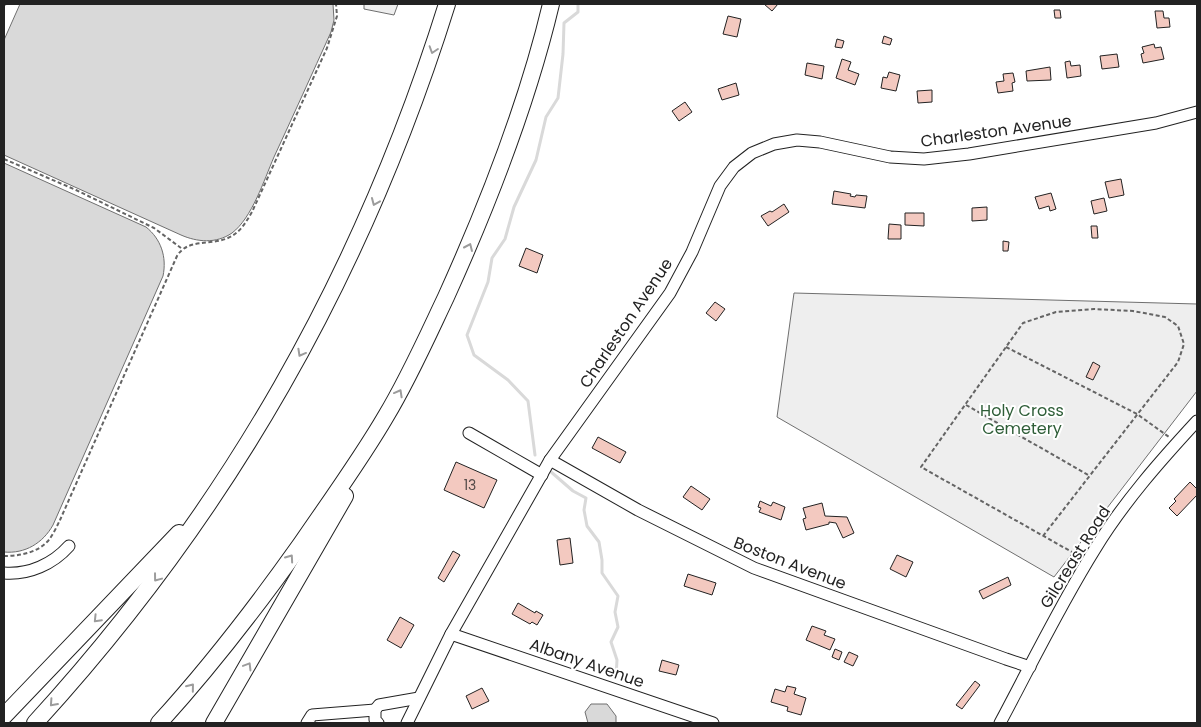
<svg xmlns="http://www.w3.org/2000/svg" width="1201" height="727" viewBox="0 0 1201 727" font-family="Poppins,sans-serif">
<rect width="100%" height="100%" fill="#fff"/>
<g fill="#eee" stroke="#6f6f6f">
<path d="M364,4H398L394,15L364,9Z"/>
<path d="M794,293L1197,304V391L1054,577L777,417Z"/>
</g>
<g fill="#d9d9d9" stroke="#6f6f6f">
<path d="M20,4H333L334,20L331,32C312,74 293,116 274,157C264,180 252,218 232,233C216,244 197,242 181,235L4,155V40Z"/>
<path d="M4,163L146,227C161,239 167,257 163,276L53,525C43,543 25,554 4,552Z"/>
<path d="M591,704H607L616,716V723H588L585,712Z"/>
</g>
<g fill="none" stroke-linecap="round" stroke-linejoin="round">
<g stroke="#d9d9d9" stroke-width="3">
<path d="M535,455L528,401L508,380L474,355L467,335L488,282L492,258L505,239L514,207L536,160L546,117L558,98L563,54L564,23L578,12V4"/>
<path d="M550,471L573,491L586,498L584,510L587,526L599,542L602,560V573L618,596L615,612L618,627L611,642L617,660L616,677"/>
</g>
</g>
<g fill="#f3c9c0" stroke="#222">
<path d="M764,4H778L772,11Z"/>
<path d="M1054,10H1060L1061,18H1055Z"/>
<path d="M1155,11H1163L1164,18H1169L1170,27L1157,28Z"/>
<path d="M728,16L741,19L737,37L723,34Z"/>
<path d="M884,36L892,39L890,45L882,43Z"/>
<path d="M837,39L844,41L842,48L835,47Z"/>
<path d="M1154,44L1155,48L1161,47L1164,59L1143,63L1141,54L1144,53L1142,47Z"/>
<path d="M1117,54L1119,67L1102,69L1100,56Z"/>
<path d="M842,59L851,62L848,70L859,74L855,85L836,78Z"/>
<path d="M1070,61L1071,66L1080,65L1081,76L1067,78L1065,62Z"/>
<path d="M807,63L824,66L822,79L805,75Z"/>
<path d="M1050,67L1051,80L1027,81L1026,71Z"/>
<path d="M889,72L900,75L896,91L881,88L883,77L887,78Z"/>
<path d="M1013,73L1015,82L1012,83L1013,91L998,93L996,82L1004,81L1003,74Z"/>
<path d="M736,83L739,95L722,100L718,89Z"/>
<path d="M932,90V102L918,103L917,91Z"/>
<path d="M685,102L692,112L679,121L672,111Z"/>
<path d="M1121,179L1124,195L1109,198L1105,182Z"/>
<path d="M834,191L851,194L850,196L855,197L856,195L867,196L865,208L832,204Z"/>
<path d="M1051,193L1056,209L1050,211L1049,206L1039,209L1035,197Z"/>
<path d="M1104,198L1107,211L1094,214L1091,201Z"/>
<path d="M784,204L789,212L768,226L761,216L770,211L772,212Z"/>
<path d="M987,207V220L972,221V208Z"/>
<path d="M905,213H924V226L905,225Z"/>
<path d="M889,224L901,225V239H888Z"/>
<path d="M1091,226H1097L1098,238H1092Z"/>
<path d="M1003,241L1009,242L1008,251H1003Z"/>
<path d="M526,248L543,255L537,273L519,266Z"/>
<path d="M715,302L725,309L716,321L706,313Z"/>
<path d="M1093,362L1100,366L1093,380L1086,377Z"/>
<path d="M598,437L626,452L620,463L592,448Z"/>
<path d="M456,462L497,480L484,508L444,490Z"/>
<path d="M1190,482L1197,489V495L1177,516L1169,508L1176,501L1174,499Z"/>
<path d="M691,486L710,499L702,510L683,497Z"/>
<path d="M760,501L771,506L773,502L785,507L781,520L759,512L761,508L758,507Z"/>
<path d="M822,503L825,516L847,517L854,533L843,538L836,523L829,522V524L806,530L803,519L806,518L803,508Z"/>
<path d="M570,538L573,563L560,565L557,540Z"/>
<path d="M453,551L460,555L444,582L438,578Z"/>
<path d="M897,555L913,562L906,577L890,569Z"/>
<path d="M688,574L716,583L712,595L684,586Z"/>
<path d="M1008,577L1011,585L983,599L979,591Z"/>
<path d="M518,603L535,613L536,611L543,615L537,625L532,622L530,624L512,614Z"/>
<path d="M400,617L414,625L401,648L387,640Z"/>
<path d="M812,626L826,631L824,635L835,639L830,650L806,640Z"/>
<path d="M835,649L842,652L839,660L832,657Z"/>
<path d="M849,652L858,656L853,666L844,662Z"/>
<path d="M662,660L679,665L676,675L659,671Z"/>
<path d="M975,681L980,685L962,709L956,705Z"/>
<path d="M787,686L796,688L794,694L806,698L801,715L787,711L788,707L771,702L775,689L785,692Z"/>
<path d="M482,688L489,701L472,709L466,696Z"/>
</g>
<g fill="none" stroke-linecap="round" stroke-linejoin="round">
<defs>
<g id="minor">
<path d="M469,433L542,475"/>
<path d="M550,460L638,510L754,568L1006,659L1030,667"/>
<path d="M4,573C29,575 53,564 69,546"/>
<path d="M451,634L713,723"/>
<path d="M307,723L312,715L375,710"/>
<path d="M378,723L375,720V710L379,705L419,698"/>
<path d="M407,723L451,634L550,460L670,293L692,252L720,186L734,167L752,153L774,144L797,140L820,142L890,157L924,159L969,154L1156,123L1197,112"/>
<path d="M1000,723C1031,665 1060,605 1095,549C1123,503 1160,461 1197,421"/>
</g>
<g id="highway">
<path d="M4,716L179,533"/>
<path d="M35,723C228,512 362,276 447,4"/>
<path d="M159,723C210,667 257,606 301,544C329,503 361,459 386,416C409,378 427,337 446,297C489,202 527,105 551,4"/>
<path d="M214,723L345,496"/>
</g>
</defs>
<use href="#minor" stroke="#222" stroke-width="13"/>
<use href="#highway" stroke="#222" stroke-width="18"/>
<g stroke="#646464" stroke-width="2" stroke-dasharray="4 2.5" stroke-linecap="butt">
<path d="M4,5L6,4"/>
<path d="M4,159L76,190L154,228L181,248"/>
<path d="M1006,347L1137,414L1169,437"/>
<path d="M966,405L1090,476"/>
<path d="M1043,536L1178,362L1184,344L1178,326L1165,317L1133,311L1094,309L1056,312L1023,323L921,467L1079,556"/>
<path d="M4,556C19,556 37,553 48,541C53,535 57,526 60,520L177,256C188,238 210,246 228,238C240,233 246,222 252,212L327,48L337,16L336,4"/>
</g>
<use href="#minor" stroke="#fff" stroke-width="11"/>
<use href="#highway" stroke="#fff" stroke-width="16"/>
</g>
<defs><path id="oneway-chevron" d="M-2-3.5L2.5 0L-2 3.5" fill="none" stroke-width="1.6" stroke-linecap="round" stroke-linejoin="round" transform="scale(1.25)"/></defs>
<g stroke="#9c9c9c">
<use href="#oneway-chevron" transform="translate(433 50) rotate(108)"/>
<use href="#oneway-chevron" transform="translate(375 202) rotate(113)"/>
<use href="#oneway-chevron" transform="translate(469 247) rotate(-66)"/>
<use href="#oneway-chevron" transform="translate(301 353) rotate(119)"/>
<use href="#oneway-chevron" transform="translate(399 393) rotate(-61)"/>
<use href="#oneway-chevron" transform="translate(290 558) rotate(-55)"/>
<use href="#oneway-chevron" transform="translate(157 578) rotate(127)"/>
<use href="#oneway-chevron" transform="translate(97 619) rotate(134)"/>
<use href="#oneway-chevron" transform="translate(248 666) rotate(-59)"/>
<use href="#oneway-chevron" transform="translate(191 687) rotate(-51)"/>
<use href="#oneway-chevron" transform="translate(53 703) rotate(132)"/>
</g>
<g text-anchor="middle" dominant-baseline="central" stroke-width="4" stroke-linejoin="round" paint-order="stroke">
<g font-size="14" fill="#564c4a">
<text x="470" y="485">13</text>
</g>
<g font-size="16" fill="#222" stroke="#fff">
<text transform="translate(996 131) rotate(-8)">Charleston Avenue</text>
<text transform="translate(626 323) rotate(-56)">Charleston Avenue</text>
<text transform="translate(1075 557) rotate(-58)">Gilcreast Road</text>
<text transform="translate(790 563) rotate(21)">Boston Avenue</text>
<text transform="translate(587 663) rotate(19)">Albany Avenue</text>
</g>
<g font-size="16" fill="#2f5e38" stroke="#fff">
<text x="1022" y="410">Holy Cross<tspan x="1022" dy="18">Cemetery</tspan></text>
</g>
</g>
<rect width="1201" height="727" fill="none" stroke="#222222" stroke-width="10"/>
</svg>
